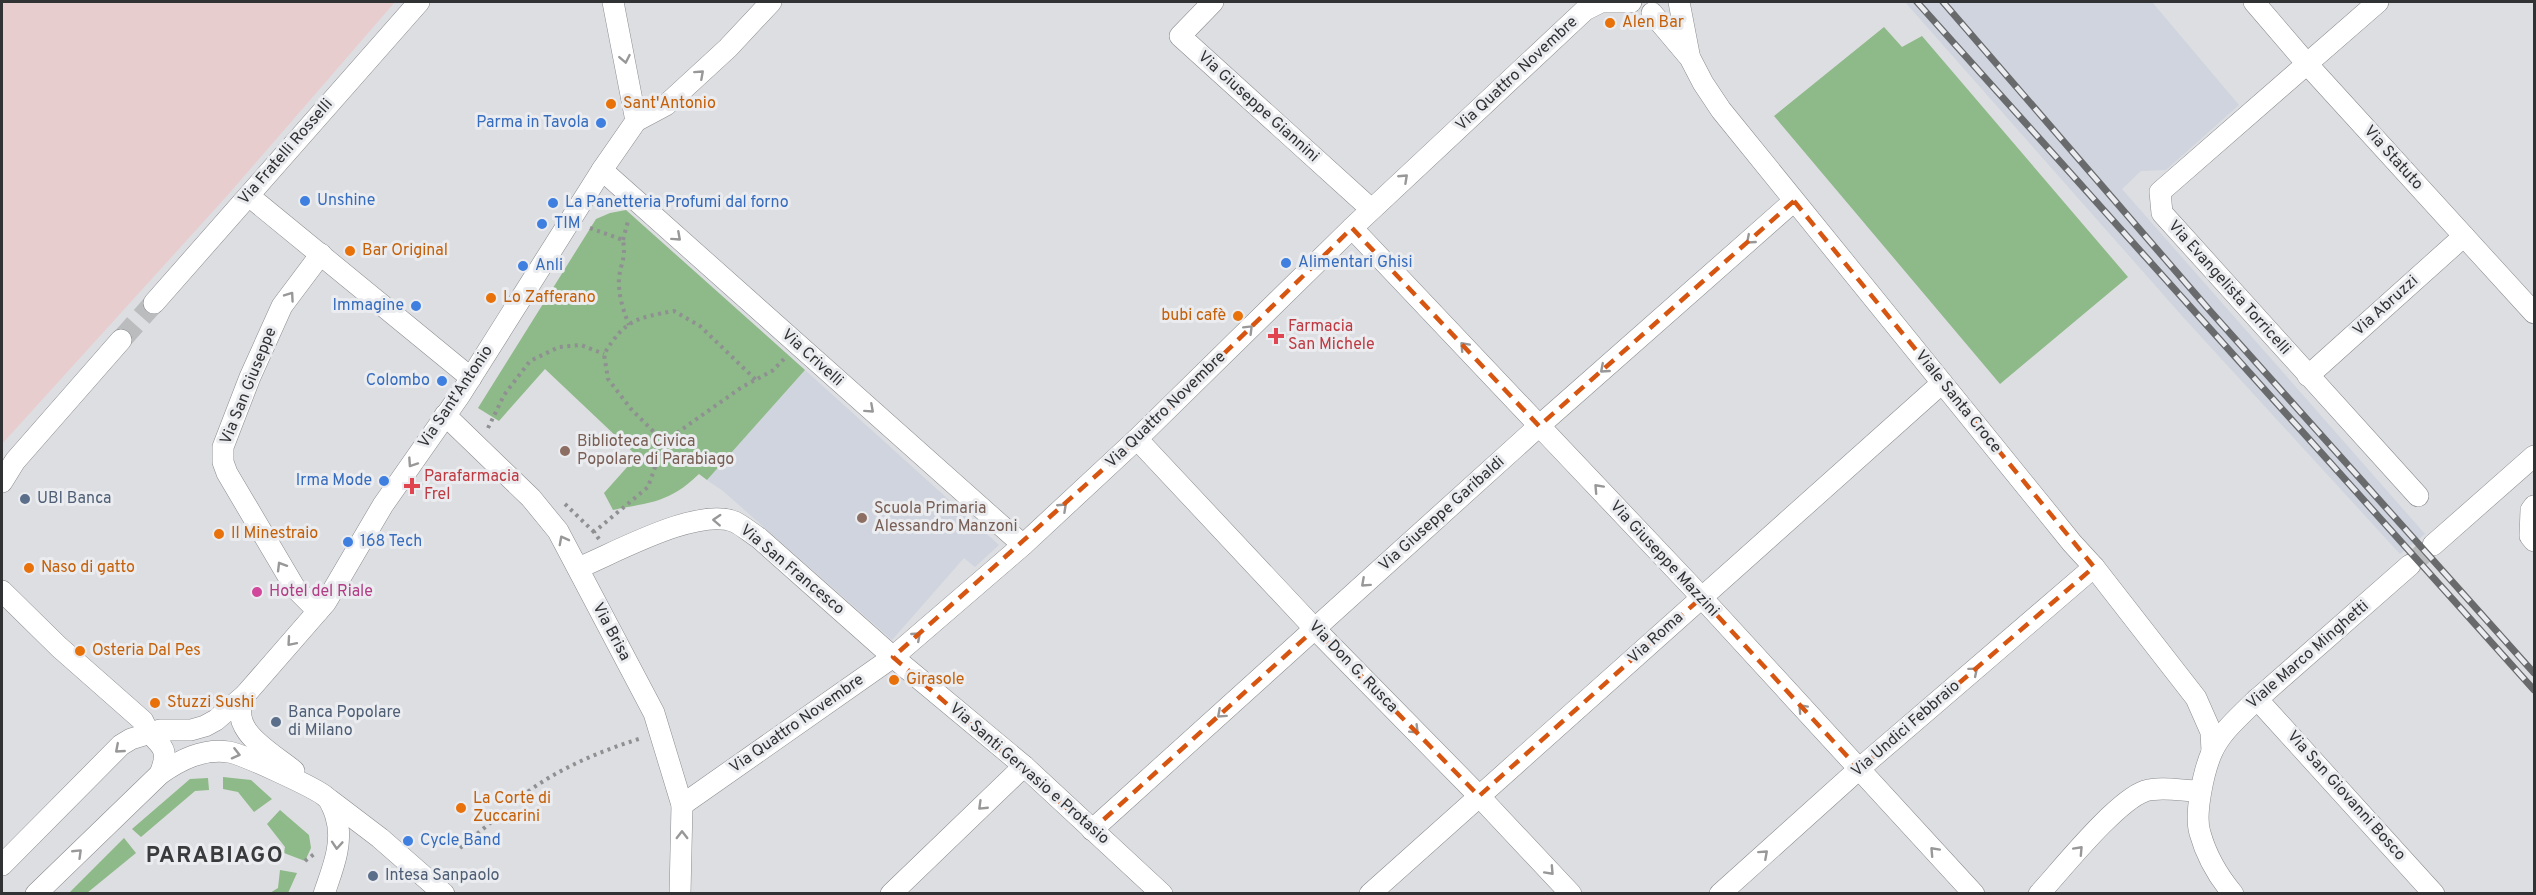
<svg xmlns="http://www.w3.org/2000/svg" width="2536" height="895" viewBox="0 0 2536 895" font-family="Overpass,sans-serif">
<rect width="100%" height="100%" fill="#dddee1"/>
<g fill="#cfd4de">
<path d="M1905,2H2152L2239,105L2166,170L2141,171L2122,189L2425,534L2400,554L2183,317Z"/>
<path d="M805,370L999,545L975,567L964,558L892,640L723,491L707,480Z"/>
</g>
<path fill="#e8cdcf" d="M2,2H395L226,197L2,444Z"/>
<g fill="#8eb988">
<path d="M1884,27L1902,47L1922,36L2128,277L2000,384L1774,116Z"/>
<path d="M626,210L805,370L707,480L699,474C669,503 651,502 613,510L604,493L637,456L545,369L499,421L478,408L596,219L610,213Z"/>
<path d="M223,777L251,780L272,799L254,812L238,792L223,789Z"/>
<path d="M208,778L209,790L195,791L141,837L132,829L190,779Z"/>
<path d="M280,810L309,835L311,848L305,861L284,853L285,847L267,824Z"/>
<path d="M124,838L136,853L87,893H69Z"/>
<path d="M280,870L297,873L288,893H270L278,888Z"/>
</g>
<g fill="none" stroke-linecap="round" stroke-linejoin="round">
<g stroke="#bbbcbe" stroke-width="21" stroke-dasharray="21 10" stroke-linecap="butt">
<path d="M121,340L154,303"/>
<path d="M2410,565L2433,545"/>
</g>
<defs>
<g id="minor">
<path d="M613,2L636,121"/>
<path d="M1213,2L1180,36L1371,209"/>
<path d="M1679,2L1689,54"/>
<path d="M2254,2L2308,65L2534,313"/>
<path d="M2378,2L2160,192L2162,213L2418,496"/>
<path d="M1652,13L1690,58L1703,83L1721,110L2072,543L2094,567L2196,698L2211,732L2212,751"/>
<path d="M602,170L1023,545"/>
<path d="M249,196L471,378"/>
<path d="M1352,228L1692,587L1974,894"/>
<path d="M154,303L419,2"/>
<path d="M2308,376L2464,236"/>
<path d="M445,415L531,498L558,531L654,713L682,805L680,894"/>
<path d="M1137,439L1315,629L1479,796L1571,894"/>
<path d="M2,482L15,461L121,340"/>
<path d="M2534,506L2531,510L2530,536L2534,541"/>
<path d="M2433,545L2534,456"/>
<path d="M578,568C615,553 698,506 735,522C743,526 751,533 759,538L893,657L1024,766L1162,894"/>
<path d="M2,591L59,647L143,721C154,747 173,741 160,774"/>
<path d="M318,611L295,588L227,473L223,462V447L250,377L282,306L321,254"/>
<path d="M245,695C226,730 270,751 294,771"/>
<path d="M2257,699L2434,894"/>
<path d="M330,800L380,838L444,894"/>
<path d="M682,805L893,657L1023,545L1137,439L1352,228L1585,10L1601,2H1631"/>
<path d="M1092,830L1539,426L1794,201"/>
<path d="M2,865L121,745L131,739L160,730H191L205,726L216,720L245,695L326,602L383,505L460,395L602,170L636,121L666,105L728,48L771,2"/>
<path d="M36,894L160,774C180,760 203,748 229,752C242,754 316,788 326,797C330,800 335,812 336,817C344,843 332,870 324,894"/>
<path d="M891,894L1024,766"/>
<path d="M1370,894L1942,383"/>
<path d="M1720,894L1859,769L2094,567"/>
<path d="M2039,894C2062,869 2116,801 2145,791C2161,786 2183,791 2200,791"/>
<path d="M2233,894C2218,876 2206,855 2200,833C2194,814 2204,770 2212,752C2221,732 2239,717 2254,702L2410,565"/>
</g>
</defs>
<use href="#minor" stroke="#898b8e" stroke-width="22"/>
<g stroke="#8f9092" stroke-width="4" stroke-dasharray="3 4.5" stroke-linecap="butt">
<path d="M590,228L623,240C626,260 621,261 619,278C618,294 623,310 629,325"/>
<path d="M623,240L628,221"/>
<path d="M488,428L504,395L530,361L559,347L581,345L604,354"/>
<path d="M664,442L631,409L608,379L604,354C625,320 635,318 674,311L700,326L756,380"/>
<path d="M565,504L594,532"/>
<path d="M599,539L594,532L648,487L664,442L742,387L772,371L785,358"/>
<path d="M522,796C557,769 600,751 642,738"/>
<path d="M460,848L495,819"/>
<path d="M305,861L317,852"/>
</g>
<use href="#minor" stroke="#fff" stroke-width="21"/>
<defs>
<g id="rail">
<path d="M1917,2L2534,690"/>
<path d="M1943,2L2211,312L2534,673"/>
</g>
</defs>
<use href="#rail" stroke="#696a6c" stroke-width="7"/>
<use href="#rail" stroke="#eaecef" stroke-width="4.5" stroke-dasharray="14" stroke-linecap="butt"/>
</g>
<defs><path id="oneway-chevron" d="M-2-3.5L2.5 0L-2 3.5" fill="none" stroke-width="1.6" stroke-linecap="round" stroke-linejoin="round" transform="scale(1.5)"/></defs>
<g stroke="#989899">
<use href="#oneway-chevron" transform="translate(625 59) rotate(79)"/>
<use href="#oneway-chevron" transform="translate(700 74) rotate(-42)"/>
<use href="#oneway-chevron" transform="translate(1404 178) rotate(-43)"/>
<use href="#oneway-chevron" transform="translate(677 237) rotate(42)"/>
<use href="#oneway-chevron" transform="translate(1750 240) rotate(139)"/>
<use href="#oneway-chevron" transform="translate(290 296) rotate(-55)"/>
<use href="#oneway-chevron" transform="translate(1249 329) rotate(-45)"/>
<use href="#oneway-chevron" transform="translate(1464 346) rotate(-133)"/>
<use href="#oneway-chevron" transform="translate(1604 369) rotate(139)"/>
<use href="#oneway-chevron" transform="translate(870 409) rotate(42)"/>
<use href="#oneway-chevron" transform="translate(412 463) rotate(124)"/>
<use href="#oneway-chevron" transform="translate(1598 488) rotate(-133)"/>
<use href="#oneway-chevron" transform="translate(1063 507) rotate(-43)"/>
<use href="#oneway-chevron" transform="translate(717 520) rotate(-177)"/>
<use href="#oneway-chevron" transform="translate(563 540) rotate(-118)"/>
<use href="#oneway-chevron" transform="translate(281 566) rotate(-121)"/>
<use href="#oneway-chevron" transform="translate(1365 583) rotate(138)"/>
<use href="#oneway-chevron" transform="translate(917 636) rotate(-41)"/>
<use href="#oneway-chevron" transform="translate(291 642) rotate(131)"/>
<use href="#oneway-chevron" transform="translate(1974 671) rotate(-40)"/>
<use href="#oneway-chevron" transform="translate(1802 708) rotate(-133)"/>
<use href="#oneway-chevron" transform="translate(1221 714) rotate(138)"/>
<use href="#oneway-chevron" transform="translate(1415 730) rotate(45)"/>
<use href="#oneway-chevron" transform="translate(119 749) rotate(139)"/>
<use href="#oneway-chevron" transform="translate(236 754) rotate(14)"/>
<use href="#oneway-chevron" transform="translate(982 806) rotate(136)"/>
<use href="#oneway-chevron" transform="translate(682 835) rotate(-90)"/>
<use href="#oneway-chevron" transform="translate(337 845) rotate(94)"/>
<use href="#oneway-chevron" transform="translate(2079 850) rotate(-47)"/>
<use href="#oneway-chevron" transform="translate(1934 851) rotate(-133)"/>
<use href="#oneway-chevron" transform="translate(78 853) rotate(-44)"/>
<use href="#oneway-chevron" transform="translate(1764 854) rotate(-42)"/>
<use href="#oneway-chevron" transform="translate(1550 871) rotate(47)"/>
</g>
<path fill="none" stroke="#d65510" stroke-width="4.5" stroke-dasharray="12 8" stroke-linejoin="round" d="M1794,201L2094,567L1859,769L1701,598L1479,796L1315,629L1092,830L893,657L1137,439L1352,228L1539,426Z"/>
<g fill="#e8710a" stroke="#eaecef" stroke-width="2">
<circle cx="1610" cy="23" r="6"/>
<circle cx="611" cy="104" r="6"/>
<circle cx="350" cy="251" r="6"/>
<circle cx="491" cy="298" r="6"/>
<circle cx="1238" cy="316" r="6"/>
<circle cx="219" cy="534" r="6"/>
<circle cx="29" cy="568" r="6"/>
<circle cx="80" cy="651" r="6"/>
<circle cx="894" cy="680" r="6"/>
<circle cx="155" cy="703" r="6"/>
<circle cx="461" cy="808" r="6"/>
</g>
<g fill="#3f7fe0" stroke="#eaecef" stroke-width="2">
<circle cx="601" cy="123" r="6"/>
<circle cx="305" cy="201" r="6"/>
<circle cx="553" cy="203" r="6"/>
<circle cx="542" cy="224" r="6"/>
<circle cx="1286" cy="263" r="6"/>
<circle cx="523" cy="266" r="6"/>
<circle cx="416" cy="306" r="6"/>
<circle cx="442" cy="381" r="6"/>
<circle cx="384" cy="481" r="6"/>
<circle cx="348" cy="542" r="6"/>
<circle cx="408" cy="841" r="6"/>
</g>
<g fill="#e0444e" stroke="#eaecef" stroke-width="2">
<path d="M1273 327h6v6h6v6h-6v6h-6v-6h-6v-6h6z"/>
<path d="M409 477h6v6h6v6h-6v6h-6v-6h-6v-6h6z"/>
</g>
<g fill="#8d6e63" stroke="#eaecef" stroke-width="2">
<circle cx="565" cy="451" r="6"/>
<circle cx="862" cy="518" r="6"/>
</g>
<g fill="#5c6f8a" stroke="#eaecef" stroke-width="2">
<circle cx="25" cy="499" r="6"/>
<circle cx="276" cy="722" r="6"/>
<circle cx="373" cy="876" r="6"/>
</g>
<circle fill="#d1479c" stroke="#eaecef" stroke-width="2" cx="257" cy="592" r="6"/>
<g text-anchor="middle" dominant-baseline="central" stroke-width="6" stroke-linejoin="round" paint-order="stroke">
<g font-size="16" fill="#c56008" stroke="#eaecef" text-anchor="start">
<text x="1622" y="23">Alen Bar</text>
<text x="623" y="104">Sant'Antonio</text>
<text x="362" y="251">Bar Original</text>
<text x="503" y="298">Lo Zafferano</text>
<text x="1226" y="316" text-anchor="end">bubi cafè</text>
<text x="231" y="534">Il Minestraio</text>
<text x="41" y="568">Naso di gatto</text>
<text x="92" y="651">Osteria Dal Pes</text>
<text x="906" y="680">Girasole</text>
<text x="167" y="703">Stuzzi Sushi</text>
<text x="473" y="799">La Corte di<tspan x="473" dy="18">Zuccarini</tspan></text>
</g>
<g font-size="16" fill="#313233" stroke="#eaecef">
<text transform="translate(1517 74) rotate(-43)">Via Quattro Novembre</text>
<text transform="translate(1258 107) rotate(42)">Via Giuseppe Giannini</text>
<text transform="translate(286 152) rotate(-49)">Via Fratelli Rosselli</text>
<text transform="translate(2393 158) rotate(48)">Via Statuto</text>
<text transform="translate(2229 288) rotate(48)">Via Evangelista Torricelli</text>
<text transform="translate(2386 306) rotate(-42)">Via Abruzzi</text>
<text transform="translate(812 358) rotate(42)">Via Crivelli</text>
<text transform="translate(249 386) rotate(-68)">Via San Giuseppe</text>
<text transform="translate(456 397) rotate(-56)">Via Sant'Antonio</text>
<text transform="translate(1958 402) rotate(51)">Viale Santa Croce</text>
<text transform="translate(1166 410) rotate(-44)">Via Quattro Novembre</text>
<text transform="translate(1442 514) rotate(-42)">Via Giuseppe Garibaldi</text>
<text transform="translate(1664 559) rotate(47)">Via Giuseppe Mazzini</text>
<text transform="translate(792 570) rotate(40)">Via San Francesco</text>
<text transform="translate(611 632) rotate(62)">Via Brisa</text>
<text transform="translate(1656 638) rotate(-42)">Via Roma</text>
<text transform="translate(2308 655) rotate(-41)">Viale Marco Minghetti</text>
<text transform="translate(1353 667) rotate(46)">Via Don G. Rusca</text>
<text transform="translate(797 724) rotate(-35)">Via Quattro Novembre</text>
<text transform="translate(1906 729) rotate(-41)">Via Undici Febbraio</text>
<text transform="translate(1029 774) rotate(41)">Via Santi Gervasio e Protasio</text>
<text transform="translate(2346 796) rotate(48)">Via San Giovanni Bosco</text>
</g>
<g font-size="16" fill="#366cbe" stroke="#eaecef" text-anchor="start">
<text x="589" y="123" text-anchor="end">Parma in Tavola</text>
<text x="317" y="201">Unshine</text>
<text x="565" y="203">La Panetteria Profumi dal forno</text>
<text x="554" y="224">TIM</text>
<text x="1298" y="263">Alimentari Ghisi</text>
<text x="535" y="266">Anli</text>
<text x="404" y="306" text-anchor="end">Immagine</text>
<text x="430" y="381" text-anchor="end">Colombo</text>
<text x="372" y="481" text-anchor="end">Irma Mode</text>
<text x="360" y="542">168 Tech</text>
<text x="420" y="841">Cycle Band</text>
</g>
<g font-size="16" fill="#be3a42" stroke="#eaecef" text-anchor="start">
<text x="1288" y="327">Farmacia<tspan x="1288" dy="18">San Michele</tspan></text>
<text x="424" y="477">Parafarmacia<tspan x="424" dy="18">Frel</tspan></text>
</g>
<g font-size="16" fill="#785e54" stroke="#eaecef" text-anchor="start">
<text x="577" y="442">Biblioteca Civica<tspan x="577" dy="18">Popolare di Parabiago</tspan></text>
<text x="874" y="509">Scuola Primaria<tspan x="874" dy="18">Alessandro Manzoni</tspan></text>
</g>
<g font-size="16" fill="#4e5e75" stroke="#eaecef" text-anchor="start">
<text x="37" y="499">UBI Banca</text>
<text x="288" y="713">Banca Popolare<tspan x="288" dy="18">di Milano</tspan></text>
<text x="385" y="876">Intesa Sanpaolo</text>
</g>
<g font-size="16" fill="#b23c85" stroke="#eaecef" text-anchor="start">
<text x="269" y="592">Hotel del Riale</text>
</g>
<g font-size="22" font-weight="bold" letter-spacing="1.5" fill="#383a3c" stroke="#eaecef">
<text x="215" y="856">PARABIAGO</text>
</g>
</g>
<rect width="2536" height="895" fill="none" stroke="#313233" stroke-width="6"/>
</svg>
